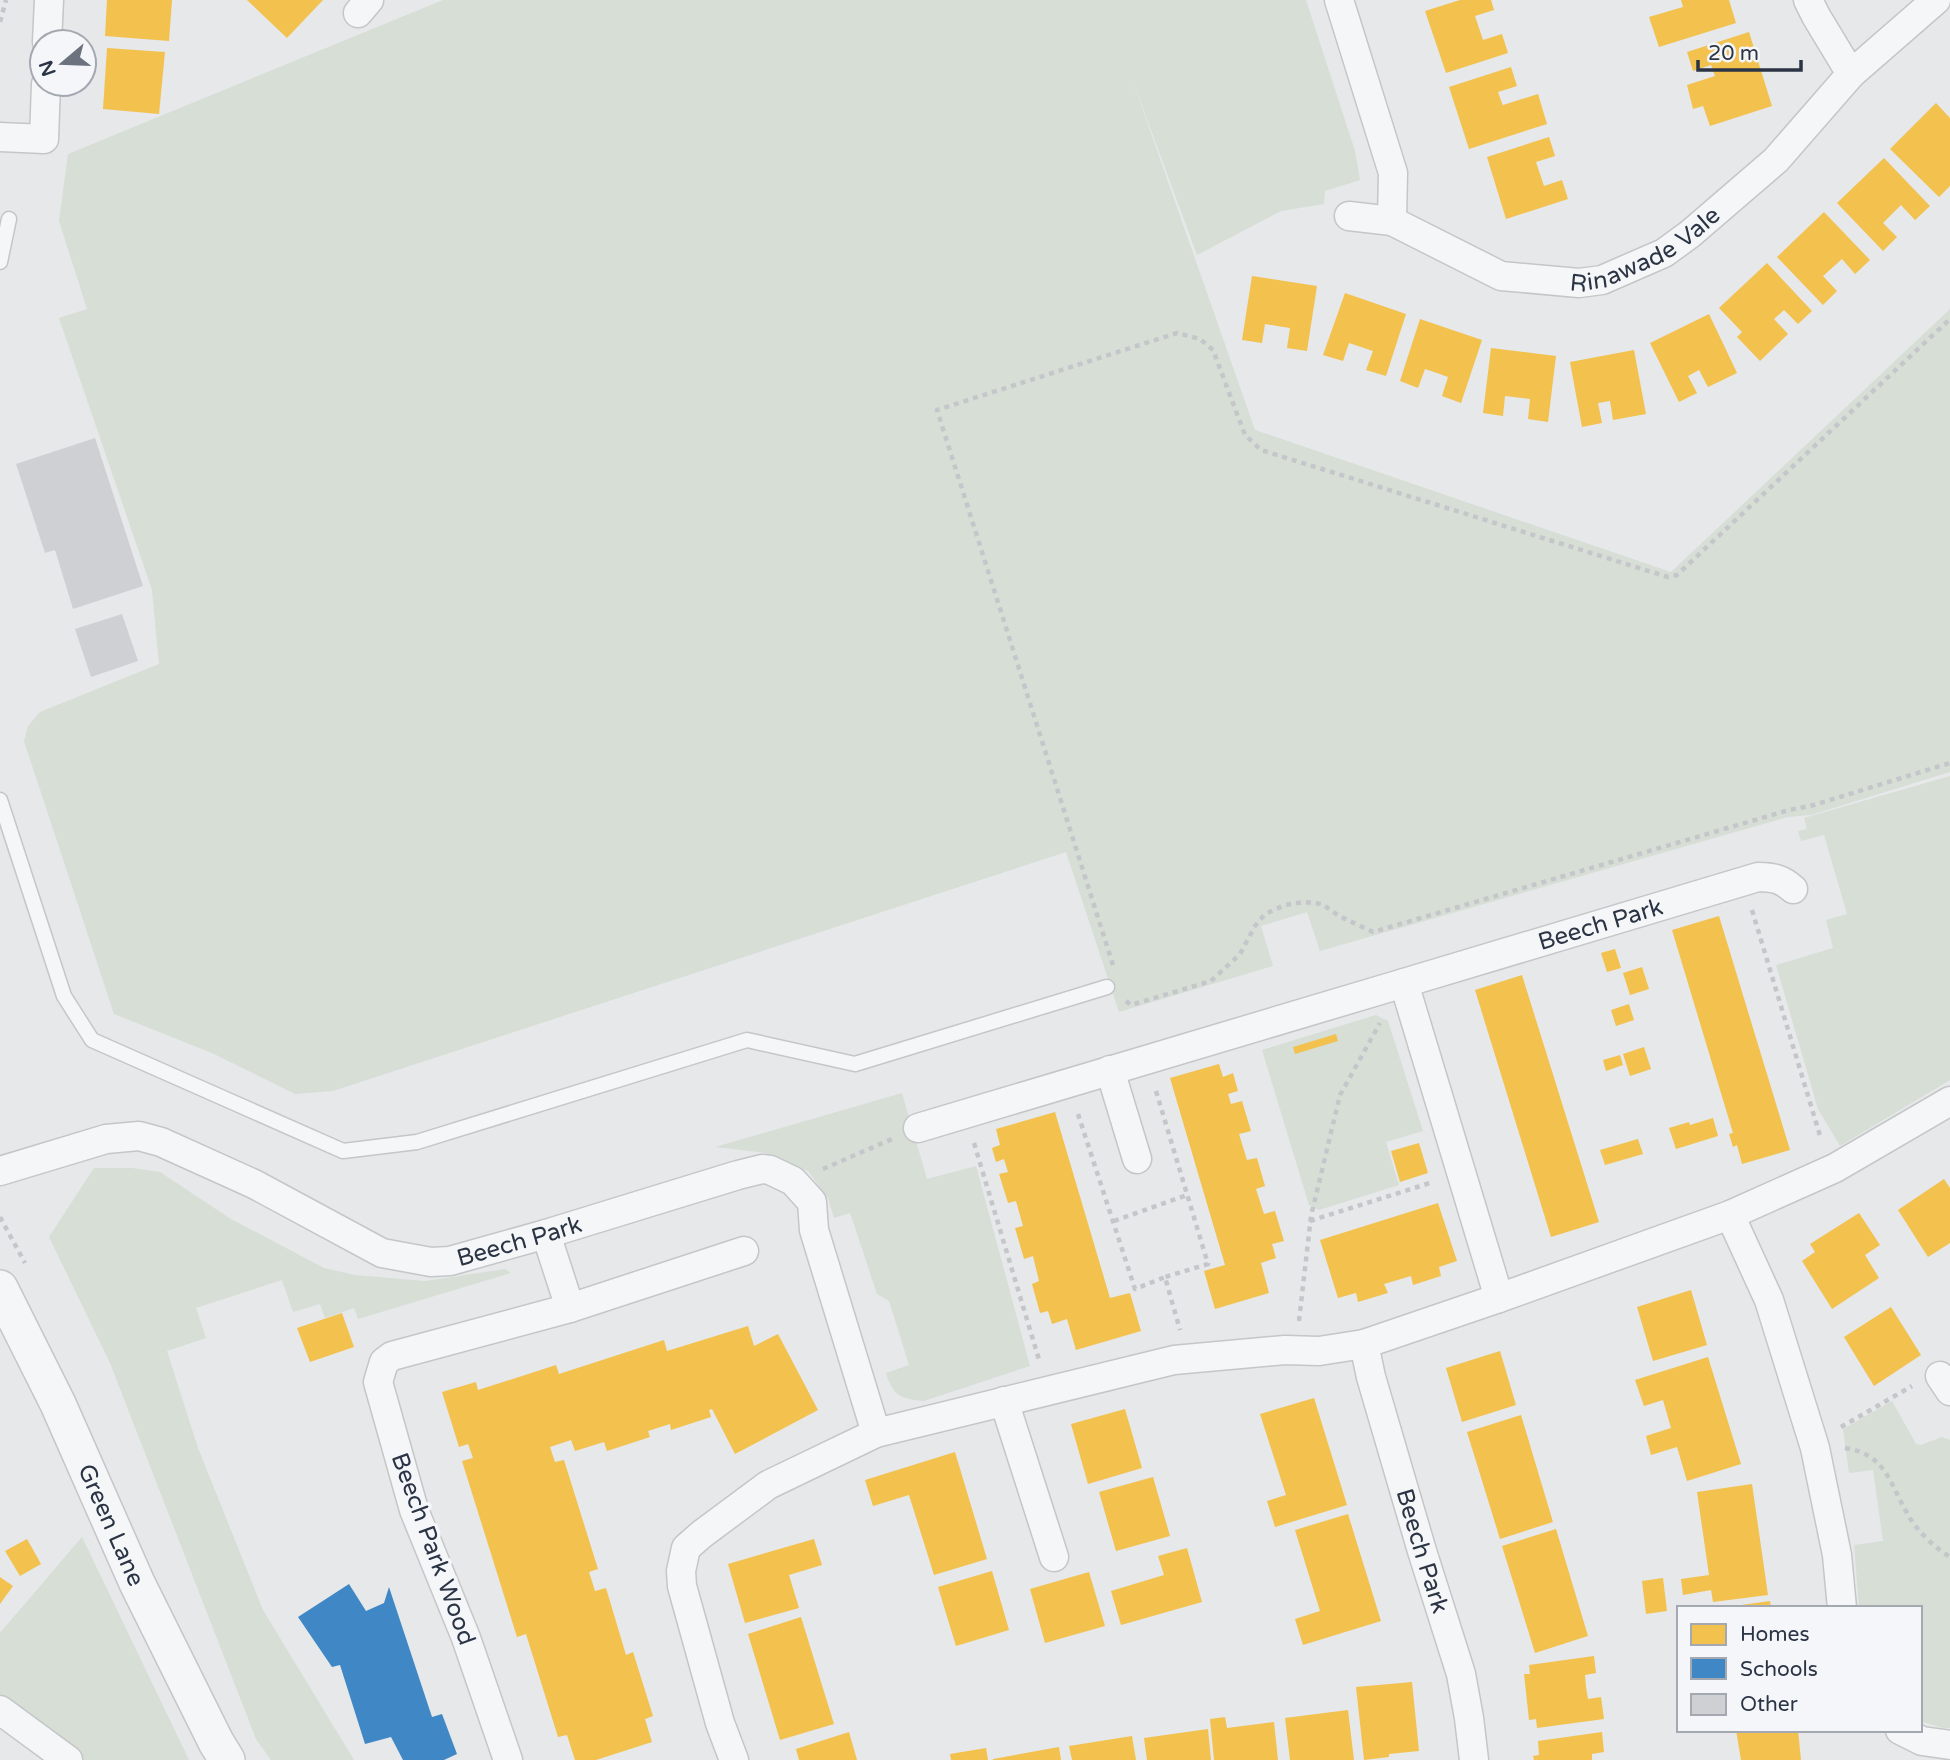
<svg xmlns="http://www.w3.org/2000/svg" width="1950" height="1760" viewBox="0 0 1950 1760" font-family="'Varela Round',sans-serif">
<rect width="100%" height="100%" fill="#e6e8ea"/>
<g fill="#d6ded6">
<path d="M443,0H1306L1355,151L1360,180L1325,191L1324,204L1281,211L1197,255L1131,76L1255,430L1671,572L1950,309V772L1811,815L1788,817L1320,951L1307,912L1261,926L1273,966L1119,1012L1066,852L333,1091L295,1094L212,1053L114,1014L24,741L28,726L40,712L159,664L152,590L59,318L87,309L59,221L68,154Z"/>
<path d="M1950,776V1080L1840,1146L1818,1109L1776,965L1833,948L1826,920L1847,914L1824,835L1801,841L1798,831L1807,829L1804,818Z"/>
<path d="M1376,1015L1388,1021L1423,1131L1386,1142L1399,1185L1319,1210L1309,1205L1262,1050Z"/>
<path d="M902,1093L927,1179L976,1166L1030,1366L924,1401C901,1399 893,1396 886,1373L909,1365L889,1301L877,1294L850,1213L834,1218L828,1198L808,1171L766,1153L715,1147Z"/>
<path d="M94,1168H132L160,1172L231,1219L324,1268L355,1275L425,1281L505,1269L511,1273L358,1319L354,1308L325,1318L320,1304L293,1312L282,1280L196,1308L206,1338L167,1351L198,1448L263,1610L354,1760H271L256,1739L110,1363L49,1237Z"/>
<path d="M1892,1401L1916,1444L1921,1445L1942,1437L1950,1440V1728H1943L1920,1721V1608H1859L1854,1545L1883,1541L1873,1470L1849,1473L1843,1429Z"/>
<path d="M82,1537L189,1760H68L0,1710V1633Z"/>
</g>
<g fill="#f2c14e">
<path d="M107,0H172L169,41L105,36Z"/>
<path d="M247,0H323L287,38Z"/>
<path d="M1460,0H1491L1494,10L1475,16L1483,40L1502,34L1508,53L1446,73L1425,11Z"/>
<path d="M1681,0H1729L1736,23L1659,47L1649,17L1683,7Z"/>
<path d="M1749,32L1772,106L1710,126L1703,106L1693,109L1687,85L1715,76L1711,65L1693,71L1687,52Z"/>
<path d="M107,48L165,52L159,114L103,109Z"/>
<path d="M1511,67L1517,86L1498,92L1503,106V105L1538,94L1547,124L1469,149L1449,87Z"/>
<path d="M1936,103L1950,118V186L1939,197L1890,149Z"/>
<path d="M1549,137L1555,156L1536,162L1544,186L1562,180L1568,199L1506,219L1487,157Z"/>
<path d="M1884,158L1930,206L1915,220L1901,205L1883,223L1897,237L1883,251L1837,203Z"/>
<path d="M1824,212L1870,260L1855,274L1842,259L1823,276L1837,291L1823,305L1777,257Z"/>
<path d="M1767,263L1812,311L1798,324L1784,310L1774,319L1788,334L1760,361L1737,337L1742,332L1719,308Z"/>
<path d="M1252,276L1317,286L1307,351L1287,348L1290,328L1277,326L1265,324L1262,343L1242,340Z"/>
<path d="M1345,293L1406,314L1386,376L1366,370L1373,351L1349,343L1343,361L1323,355Z"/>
<path d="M1709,314L1737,373L1708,387L1699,370L1688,376L1697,393L1679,402L1650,343Z"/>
<path d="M1420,319L1482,340L1461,403L1442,396L1448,377L1437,373L1425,369L1418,388L1400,381Z"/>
<path d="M1491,348L1556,356L1548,422L1528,419L1530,399L1505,396L1503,416L1483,413Z"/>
<path d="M1634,350L1646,414L1613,420L1610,401L1598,403L1602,423L1582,427L1570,362Z"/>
<path d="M1719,916L1790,1150L1742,1164L1737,1145L1733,1147L1729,1134L1733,1133L1672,930Z"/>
<path d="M1615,949L1621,968L1607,972L1601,953Z"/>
<path d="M1642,967L1649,989L1630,995L1623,973Z"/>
<path d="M1522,975L1599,1222L1551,1237L1475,990Z"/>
<path d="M1629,1004L1634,1020L1616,1026L1611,1010Z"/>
<path d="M1336,1034L1338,1041L1295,1054L1293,1047Z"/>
<path d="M1644,1047L1651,1069L1630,1076L1623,1054Z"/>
<path d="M1620,1055L1623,1065L1606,1071L1603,1060Z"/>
<path d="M1219,1064L1223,1077L1233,1073L1238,1091L1228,1094L1231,1104L1242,1101L1251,1131L1239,1134L1247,1160L1257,1158L1265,1186L1256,1189L1264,1214L1275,1211L1284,1241L1272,1244L1276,1258L1261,1263L1269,1293L1215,1309L1204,1271L1225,1265L1170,1078Z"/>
<path d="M1055,1112L1110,1298L1130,1293L1141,1331L1076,1350L1067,1319L1052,1324L1048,1311L1040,1313L1032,1284L1039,1281L1033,1256L1024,1259L1015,1228L1023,1226L1016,1201L1008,1203L999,1174L1008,1172L1004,1159L996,1162L992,1148L1000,1145L996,1129Z"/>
<path d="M1713,1118L1718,1136L1676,1149L1669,1128L1689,1122L1690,1125Z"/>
<path d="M1638,1139L1643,1154L1605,1165L1600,1150Z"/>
<path d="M1419,1143L1428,1173L1400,1182L1391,1151Z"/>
<path d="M1944,1179L1950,1188V1243L1928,1257L1898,1210Z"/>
<path d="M1438,1203L1457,1261L1439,1267L1441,1276L1413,1285L1411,1276L1384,1284L1388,1293L1358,1302L1356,1293L1338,1298L1320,1240Z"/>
<path d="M1859,1213L1880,1245L1865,1255L1879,1278L1832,1309L1802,1261L1815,1252L1810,1244Z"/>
<path d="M1691,1290L1707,1345L1653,1361L1637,1307Z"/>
<path d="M1891,1307L1921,1355L1874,1386L1844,1337Z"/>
<path d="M342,1313L354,1347L310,1362L297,1328Z"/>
<path d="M748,1326L754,1346L778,1334L818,1410L735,1454L712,1409L709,1410L711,1417L671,1430L670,1424L648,1431L650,1437L607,1451L604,1442L575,1451L571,1440L550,1447L555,1462L564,1460L598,1569L589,1572L595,1591L606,1588L626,1655L633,1652L653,1716L645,1719L652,1742L596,1760H575L567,1735L558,1737L526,1634L517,1637L462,1461L473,1458L468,1444L459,1447L442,1392L476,1382L478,1390L556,1365L559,1374L664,1340L667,1351Z"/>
<path d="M1500,1351L1516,1405L1462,1422L1446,1368Z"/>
<path d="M1708,1357L1741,1464L1687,1481L1677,1447L1651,1455L1646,1436L1671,1428L1663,1400L1644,1406L1635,1380Z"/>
<path d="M1314,1398L1347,1505L1275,1527L1267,1501L1286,1495L1260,1414Z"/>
<path d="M1125,1409L1142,1468L1088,1484L1071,1424Z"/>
<path d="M1521,1415L1553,1522L1500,1539L1467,1432Z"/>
<path d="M955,1452L987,1559L934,1575L909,1495L873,1506L865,1480Z"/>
<path d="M1153,1477L1170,1536L1116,1551L1099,1492Z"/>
<path d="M1752,1484L1768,1595L1713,1602L1711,1590L1683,1595L1681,1579L1709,1575L1697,1492Z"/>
<path d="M1348,1514L1381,1621L1303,1645L1295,1619L1320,1611L1295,1530Z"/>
<path d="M1556,1529L1588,1636L1535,1653L1502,1546Z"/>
<path d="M27,1539L41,1564L20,1576L5,1551Z"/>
<path d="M814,1539L822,1565L789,1575L799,1608L745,1623L728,1564Z"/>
<path d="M1187,1548L1202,1602L1121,1625L1111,1591L1164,1575L1158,1556Z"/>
<path d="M992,1571L1009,1630L956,1646L938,1587Z"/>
<path d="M1089,1572L1105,1626L1045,1643L1030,1589Z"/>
<path d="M0,1577L13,1586L0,1604Z"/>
<path d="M1663,1578L1667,1611L1646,1614L1642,1581Z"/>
<path d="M1770,1601L1771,1608H1734V1606Z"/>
<path d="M801,1617L834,1724L780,1740L748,1634Z"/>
<path d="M1594,1656L1596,1673L1585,1675L1586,1687L1588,1699L1601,1697L1604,1719L1537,1728L1536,1719L1529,1720L1524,1674H1530L1529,1665Z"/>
<path d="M1412,1682L1419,1751L1389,1754V1757L1364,1760L1356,1687Z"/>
<path d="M1348,1710L1354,1760H1290L1285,1718Z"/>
<path d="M1225,1717L1227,1728L1274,1722L1278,1760H1214L1210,1719Z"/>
<path d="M1208,1729L1211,1760H1147L1144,1738Z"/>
<path d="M1736,1730H1798L1801,1760H1741Z"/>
<path d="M849,1732L857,1760H799L796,1749Z"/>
<path d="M1602,1732L1604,1752L1592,1754V1760H1534L1533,1756L1539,1755L1538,1741Z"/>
<path d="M1132,1736L1136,1760H1072L1069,1746Z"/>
<path d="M1059,1747L1061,1760H993V1759Z"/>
<path d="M986,1748L988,1760H951L950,1754Z"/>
</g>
<path fill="#3f88c5" d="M349,1584L366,1611L384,1603L389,1587L432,1717L442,1714L457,1754L444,1760H403L391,1737L365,1744L340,1665L332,1667L298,1617Z"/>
<g fill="#ced0d3">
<path d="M95,438L143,586L73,609L55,550L45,553L16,464Z"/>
<path d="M122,614L138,661L91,677L75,629Z"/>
</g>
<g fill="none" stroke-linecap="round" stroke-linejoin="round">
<defs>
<g id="service">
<path d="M0,262L9,219"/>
<path d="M0,800L64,996L92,1040L343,1151L417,1142L747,1040L855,1064L1107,987"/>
</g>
<g id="minor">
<path d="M1339,0L1393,173L1392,221"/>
<path d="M1808,0L1816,16L1851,74"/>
<path d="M358,13L369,0"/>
<path d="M47,42L49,0"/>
<path d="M0,137L44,139L46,84"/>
<path id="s1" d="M1349,216L1392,221L1501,276L1579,283L1602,280L1664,253L1690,234L1776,160L1851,74L1936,0"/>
<path d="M1110,1070L1137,1159"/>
<path d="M918,1128L1404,983"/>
<path id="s2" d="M0,1171L106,1139L139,1136L161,1142L254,1184L382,1253L431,1262L450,1261L546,1234L738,1175L762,1169L770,1170L793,1181L812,1202L814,1230L876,1433L1174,1360L1285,1350L1319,1351L1364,1344L1499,1298L1730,1215L1835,1168L1950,1101"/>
<path d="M1730,1215L1769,1300L1815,1448L1837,1555L1842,1608"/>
<path d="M546,1234L570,1308L744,1251"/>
<path id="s3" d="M1499,1298L1404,983L1758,877C1773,877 1782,879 1793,889"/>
<path id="s4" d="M1364,1344L1371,1377L1422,1551L1461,1674L1469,1718L1474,1760"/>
<path d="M1940,1376L1950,1391"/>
<path d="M1004,1401L1054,1557"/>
<path d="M0,1710L68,1760"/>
<path d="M1900,1730L1922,1741L1950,1745"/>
<path d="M508,1760L466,1638L414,1510L378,1382L384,1362L392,1356L570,1308"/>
<path d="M734,1760L720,1723L682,1586L681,1571L686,1548L702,1534L768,1485L876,1433"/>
</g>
<g id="tertiary">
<path id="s5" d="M0,1288L58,1404L137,1583L216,1742L227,1760"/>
</g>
</defs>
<use href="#service" stroke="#c4c6c8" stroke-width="17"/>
<use href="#minor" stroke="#c4c6c8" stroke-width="31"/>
<use href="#tertiary" stroke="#c4c6c8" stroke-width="38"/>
<g stroke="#c5c6ca" stroke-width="4.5" stroke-dasharray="5 5" stroke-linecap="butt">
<path d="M0,22L6,0"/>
<path d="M1752,910L1821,1139"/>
<path d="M1113,965L937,410L1177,333L1200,339L1213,350L1245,435L1261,450L1668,577L1677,575L1950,319"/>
<path d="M1126,1001L1131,1005L1211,981L1240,954L1255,926L1265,914L1285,905L1304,902L1322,904L1339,916L1373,932L1789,810L1814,805L1950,763"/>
<path d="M1156,1091L1208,1264L1165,1277"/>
<path d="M1078,1114L1135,1289L1165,1277L1180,1330"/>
<path d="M974,1143L1040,1363"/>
<path d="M823,1169L892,1139"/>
<path d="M0,1217L25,1263"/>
<path d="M1114,1221L1187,1195"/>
<path d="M1310,1221L1433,1182"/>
<path d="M1299,1321L1311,1216L1340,1095L1380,1023"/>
<path d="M1841,1427L1912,1386"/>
<path d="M1845,1448C1886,1454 1890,1484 1907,1513C1916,1530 1934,1547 1950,1557"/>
</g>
<use href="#service" stroke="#f5f6f7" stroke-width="14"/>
<use href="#minor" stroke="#f5f6f7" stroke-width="28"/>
<use href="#tertiary" stroke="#f5f6f7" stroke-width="35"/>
</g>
<g text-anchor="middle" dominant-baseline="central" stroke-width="7" stroke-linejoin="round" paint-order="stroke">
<g font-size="24" fill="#2b3445" stroke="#f4f6f9">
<text stroke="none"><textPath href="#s1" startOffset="318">Rinawade Vale</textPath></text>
<text stroke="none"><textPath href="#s3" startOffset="534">Beech Park</textPath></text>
<text stroke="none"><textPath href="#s2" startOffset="555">Beech Park</textPath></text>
<text stroke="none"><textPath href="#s5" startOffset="262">Green Lane</textPath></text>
<text transform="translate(433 1549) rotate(70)">Beech Park Wood</text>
<text stroke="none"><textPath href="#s4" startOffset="215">Beech Park</textPath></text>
</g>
</g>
<rect x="1677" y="1606" width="245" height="126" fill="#f4f6f9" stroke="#a4a8b1" stroke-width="2"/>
<rect x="1691" y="1624" width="35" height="21" fill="#f2c14e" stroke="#a4a8b1" stroke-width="2"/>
<text x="1740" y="1641" font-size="21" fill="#2b3445">Homes</text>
<rect x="1691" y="1658" width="35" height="21" fill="#3f88c5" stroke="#a4a8b1" stroke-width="2"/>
<text x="1740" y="1676" font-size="21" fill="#2b3445">Schools</text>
<rect x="1691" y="1694" width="35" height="21" fill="#ced0d3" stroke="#a4a8b1" stroke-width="2"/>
<text x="1740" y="1711" font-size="21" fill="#2b3445">Other</text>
<g transform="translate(63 63) rotate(251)"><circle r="33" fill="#f4f6f9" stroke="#a4a8b1" stroke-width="2"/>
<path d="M0-5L12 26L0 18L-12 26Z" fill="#6c737f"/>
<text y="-10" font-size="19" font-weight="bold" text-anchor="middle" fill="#2b3445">N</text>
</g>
<path d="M1698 60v10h103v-10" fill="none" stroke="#2b3445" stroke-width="3.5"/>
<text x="1708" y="60" font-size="21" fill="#2b3445" stroke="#f4f6f9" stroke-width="5" paint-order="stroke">20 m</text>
</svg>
